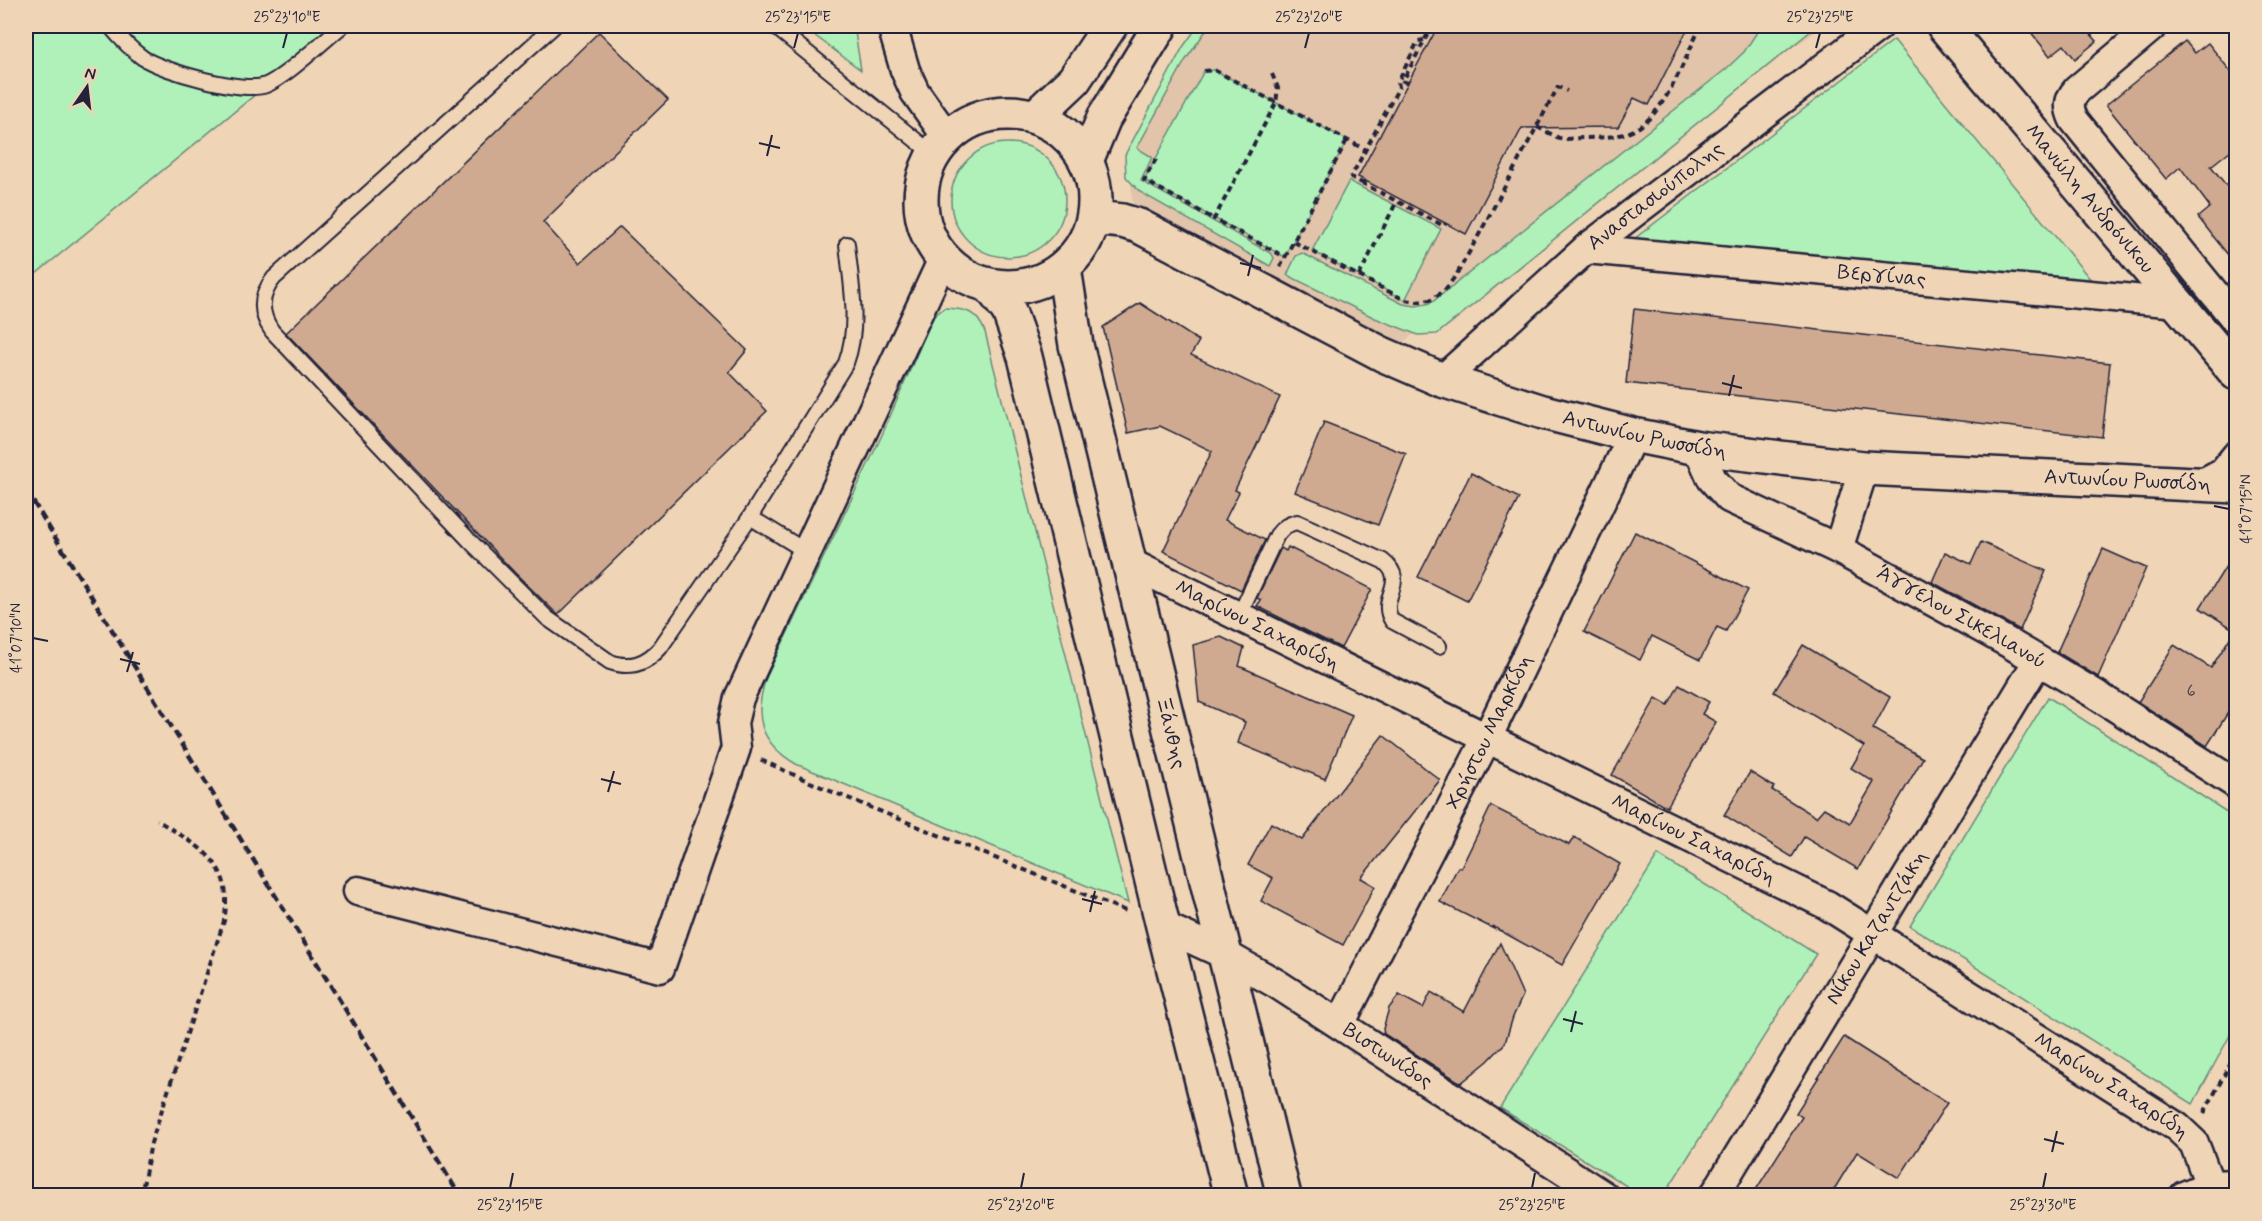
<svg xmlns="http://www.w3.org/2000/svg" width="2262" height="1221" viewBox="0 0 2262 1221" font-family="Mynerve,sans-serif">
<rect width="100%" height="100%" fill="#efd4b6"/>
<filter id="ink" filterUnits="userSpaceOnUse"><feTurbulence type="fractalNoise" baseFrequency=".0167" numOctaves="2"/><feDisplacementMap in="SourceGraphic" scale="12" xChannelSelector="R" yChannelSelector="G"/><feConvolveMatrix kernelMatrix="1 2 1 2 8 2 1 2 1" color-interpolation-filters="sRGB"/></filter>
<g filter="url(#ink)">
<path fill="#e1c4a9" d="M1198,26H1824L1776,59L1452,324L1437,334L1415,333L1397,347L1238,265L1133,205L1131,183L1126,177L1125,155L1183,47Z"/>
<g fill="#b0f1b9" stroke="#698a7a" stroke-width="1.5">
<path d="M26,26H339L26,282Z"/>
<path d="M802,26H854L861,70Z"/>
<path d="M1198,26H1209L1185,61L1137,148L1152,157L1141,181L1272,254L1274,258L1270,266L1140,192L1126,177L1125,155L1183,47Z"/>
<path d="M1761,26H1817L1437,334L1418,335L1375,318L1287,275L1296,256L1302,253L1403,304L1416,306L1431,303L1726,69L1744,52Z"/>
<path d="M1894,40L2100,291L1634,239Z"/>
<path d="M1214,70L1347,140L1285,257L1144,180L1204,71Z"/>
<circle cx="1008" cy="200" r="57"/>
<path d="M1349,181L1441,229L1405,300L1312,251Z"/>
<path d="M944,308C966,309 977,311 985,332L1128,903L796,764C760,743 753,717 766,678L882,435L933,317Z"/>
<path d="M2048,697L2236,818V1024L2193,1104L1910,926Z"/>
<path d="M1658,855L1816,954L1664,1195H1641L1500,1108Z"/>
</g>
<g fill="#cfaa90" stroke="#22223b" stroke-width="1.5">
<path d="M1438,26H1689L1649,105L1634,98L1618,127L1522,128L1466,234L1358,177Z"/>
<path d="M2026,26H2088L2085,28L2097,41L2075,59L2064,45L2050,56Z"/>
<path d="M599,32L668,100L543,222L580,263L620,227L747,350L729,372L767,411L558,615L515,573L286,333Z"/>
<path d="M2185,41L2195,53L2208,43L2236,78V146L2211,166L2236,198V265L2198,217L2210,207L2180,167L2166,179L2106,105Z"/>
<path d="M1140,303L1199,341L1191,355L1280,397L1235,490L1239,492L1225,520L1265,540L1241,590L1163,551L1212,451L1160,426L1128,433L1103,327Z"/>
<path d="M1634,309L2110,363L2102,437L1626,383Z"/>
<path d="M1324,422L1406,454L1378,525L1295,492Z"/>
<path d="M1471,473L1519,498L1467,601L1418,577Z"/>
<path d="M1635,532L1748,590L1726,631L1717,627L1700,660L1652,636L1640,660L1584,632Z"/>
<path d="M1981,542L2046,571L2020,630L1932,582L1945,552L1971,564Z"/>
<path d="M1288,547L1372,589L1341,648L1257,606L1261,600L1257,598L1281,548L1286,551Z"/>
<path d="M2103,549L2146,568L2098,677L2057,652Z"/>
<path d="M2236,550V700L2207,746L2138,702L2174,645L2211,668L2235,630L2200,608Z"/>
<path d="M1221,637L1244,648L1239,666L1352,715L1325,779L1238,743L1245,722L1199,702L1193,645Z"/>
<path d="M1803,645L1890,697L1873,729L1923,758L1858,869L1804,837L1792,857L1724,815L1750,772L1774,787L1772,790L1816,817L1824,808L1850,823L1874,782L1851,768L1864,746L1774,692Z"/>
<path d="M1679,685L1709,702L1702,714L1716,722L1667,807L1612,775L1656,698L1668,705Z"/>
<path d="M1383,735L1440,780L1361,878L1375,886L1343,945L1261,901L1273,878L1248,865L1271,823L1302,840Z"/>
<path d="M1491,806L1569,845L1574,837L1620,864L1562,965L1492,926L1494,929L1440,902L1458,867L1461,868Z"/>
<path d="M1500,943L1523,995L1513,1017L1505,1043L1488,1061L1461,1083L1384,1034L1383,1029L1389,1008L1399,995L1423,1008L1431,992L1464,1012Z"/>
<path d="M1844,1037L1947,1103L1899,1178L1857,1152L1830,1196H1752L1802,1117L1796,1113Z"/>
</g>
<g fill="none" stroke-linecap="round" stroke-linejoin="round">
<defs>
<g id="lane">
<path d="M110,26C120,38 130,49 143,58C163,71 244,94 266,85C286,77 323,41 342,26"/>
<path d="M554,26L274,278C260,295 259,312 272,331L470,541L547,618L610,662C630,669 646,664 660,648L750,517L846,363C860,325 851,284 847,244"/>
<path d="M774,26L933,154"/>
<path d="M750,517L807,552"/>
<path d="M1239,616L1277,535C1283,527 1288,524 1297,522L1383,561C1410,582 1377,597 1392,621L1439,646"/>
</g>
<g id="street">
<path d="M892,26L905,70L915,92L947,137"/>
<path d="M2153,26L2077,90C2068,100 2068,108 2074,120L2236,320"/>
<path id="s1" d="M1586,249L2178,303"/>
<path id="s2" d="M1442,380L1586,249L1879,26"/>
<path id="s3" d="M1698,448L1712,479L1729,498L1838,549L2007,642L2095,694L2236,784"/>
<path d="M2199,485L2223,472L2236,456"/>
<path d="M1838,549L1864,468"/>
<path id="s4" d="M1128,562L1827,905L2177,1127L2194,1143L2210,1185"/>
<path d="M358,891L660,968L736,748L733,723L739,698L943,259"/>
<path id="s5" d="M1163,926L1224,954L1277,984L1604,1196"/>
<path id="s6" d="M1340,1024L1487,738L1633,435"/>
<path id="s7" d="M1714,1196L2038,661"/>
<path d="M2184,1196L2210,1185L2236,1184"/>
</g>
<g id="secondary">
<path id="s8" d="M1944,26L2236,373"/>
<circle cx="1008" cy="200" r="87"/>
<path d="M1035,117L1074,80L1110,26"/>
<path d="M1086,161L1104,118L1160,26"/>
<path id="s9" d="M1094,218L1122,221L1139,226L1382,354L1442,380L1543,412L1633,435L1698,448L1864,468L2236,486"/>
<path id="s10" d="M1064,268L1076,345L1284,1196"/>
<path d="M990,286L1009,311L1025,357L1163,926L1231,1196"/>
</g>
</defs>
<use href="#lane" stroke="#22223b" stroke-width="18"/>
<use href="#street" stroke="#22223b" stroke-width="33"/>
<use href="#secondary" stroke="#22223b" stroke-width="38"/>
<g stroke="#22223b" stroke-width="4" stroke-dasharray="6 4.5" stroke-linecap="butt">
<path d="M1204,71L1214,70L1366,150"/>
<path d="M1272,74L1278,88L1276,103L1214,219L1285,257"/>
<path d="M1408,83L1403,81L1432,26"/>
<path d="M1537,127L1559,138L1567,139C1586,137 1609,139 1627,133C1664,121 1684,59 1701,26"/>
<path d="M1156,159L1144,180L1214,219"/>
<path d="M1365,181L1364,184L1444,226L1446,223"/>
<path d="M1364,184L1351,177L1399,87L1398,82L1418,41L1424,40"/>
<path d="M1294,242L1359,276L1397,201"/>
<path d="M1280,267L1347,140"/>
<path d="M1359,276L1405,300L1417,302L1430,300L1444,291L1457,274L1481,231L1558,87L1567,91"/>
<path d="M761,760L828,790L1128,912"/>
<path d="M2204,1113L2236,1053"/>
<path d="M141,1196L151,1143L224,921C235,861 200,848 157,820"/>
</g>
<use href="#lane" stroke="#efd4b6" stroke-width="14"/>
<use href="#street" stroke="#efd4b6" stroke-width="28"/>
<use href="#secondary" stroke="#efd4b6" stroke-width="33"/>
<path stroke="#22223b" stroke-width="4.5" stroke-dasharray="9 4.5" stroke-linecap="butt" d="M26,490L460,1196"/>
</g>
</g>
<path fill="none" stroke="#22223b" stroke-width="2" d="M283,48L287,33M794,48L798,33M1305,48L1309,33M1816,48L1820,33M759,143L780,148M767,156L772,135M1240,263L1261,268M1248,276L1253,255M1722,383L1742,388M1729,396L1734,375M2214,506L2229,509M33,638L48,641M120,659L140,664M127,672L133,652M601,779L621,784M608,792L614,771M1082,899L1102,904M1090,912L1095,891M1563,1019L1583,1024M1571,1032L1576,1011M2044,1139L2064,1144M2052,1152L2057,1131M510,1188L513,1173M1021,1188L1024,1173M1532,1188L1535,1173M2043,1188L2046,1173"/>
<g text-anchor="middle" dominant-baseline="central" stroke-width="4.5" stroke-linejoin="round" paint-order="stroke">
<g font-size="18" fill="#4d4450">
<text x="2191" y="691">6</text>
</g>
<g font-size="21" fill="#22223b" stroke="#efd4b6">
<text stroke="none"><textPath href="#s2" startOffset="282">Αναστασιούπολης</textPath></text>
<text stroke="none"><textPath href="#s8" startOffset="226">Μανώλη Ανδρόνικου</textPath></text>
<text stroke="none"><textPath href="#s1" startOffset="297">Βεργίνας</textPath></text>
<text stroke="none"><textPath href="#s9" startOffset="596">Αντωνίου Ρωσσίδη</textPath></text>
<text stroke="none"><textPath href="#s9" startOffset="1082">Αντωνίου Ρωσσίδη</textPath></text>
<text stroke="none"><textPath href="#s3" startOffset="321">Άγγελου Σικελιανού</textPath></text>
<text stroke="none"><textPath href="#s4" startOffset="144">Μαρίνου Σαχαρίδη</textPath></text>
<text stroke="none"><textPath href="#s6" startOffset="328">Χρήστου Μαρκίδη</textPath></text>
<text stroke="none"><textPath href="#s10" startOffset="477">Ξάνθης</textPath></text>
<text stroke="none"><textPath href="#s4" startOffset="630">Μαρίνου Σαχαρίδη</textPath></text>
<text stroke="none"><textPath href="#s7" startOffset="314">Νίκου Καζαντζάκη</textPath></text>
<text stroke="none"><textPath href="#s5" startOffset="260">Βιστωνίδος</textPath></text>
<text stroke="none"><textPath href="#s4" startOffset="1116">Μαρίνου Σαχαρίδη</textPath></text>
</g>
</g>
<rect width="2262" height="1221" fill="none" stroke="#efd4b6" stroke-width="66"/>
<g transform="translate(87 87) rotate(14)" stroke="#efd4b6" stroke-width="4.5" paint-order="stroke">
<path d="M0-4.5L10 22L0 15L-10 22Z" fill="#22223b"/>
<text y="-9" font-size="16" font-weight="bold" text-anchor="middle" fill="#22223b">N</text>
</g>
<rect x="33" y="33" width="2196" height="1155" fill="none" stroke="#22223b" stroke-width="2"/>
<g font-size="15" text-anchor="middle" fill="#22223b">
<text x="287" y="22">25°23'10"E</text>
<text x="798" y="22">25°23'15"E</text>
<text x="1309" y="22">25°23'20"E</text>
<text x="1820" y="22">25°23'25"E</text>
<text transform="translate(2246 509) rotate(-90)" y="5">41°07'15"N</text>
<text transform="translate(16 638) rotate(-90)" y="5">41°07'10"N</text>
<text x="510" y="1210">25°23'15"E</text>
<text x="1021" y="1210">25°23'20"E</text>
<text x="1532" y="1210">25°23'25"E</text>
<text x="2043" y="1210">25°23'30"E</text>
</g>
</svg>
